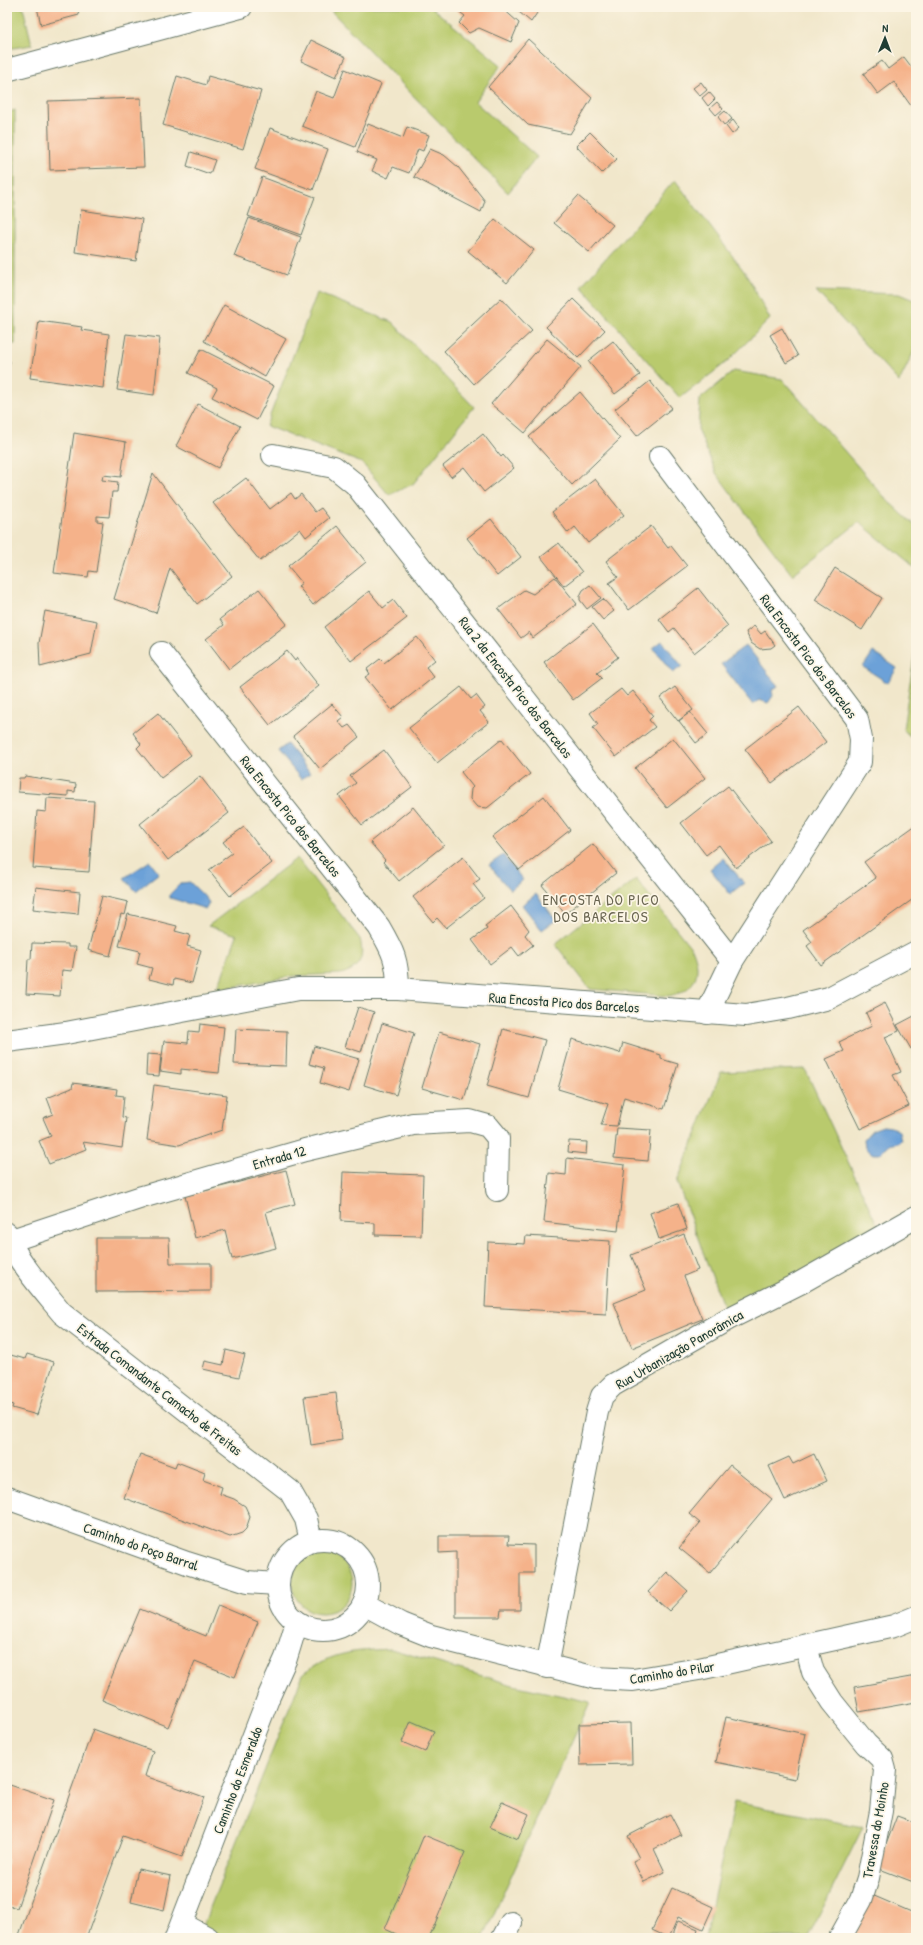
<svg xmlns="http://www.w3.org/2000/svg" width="923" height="1945" viewBox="0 0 923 1945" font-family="'Patrick Hand',sans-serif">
<rect width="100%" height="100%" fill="#fcf5e5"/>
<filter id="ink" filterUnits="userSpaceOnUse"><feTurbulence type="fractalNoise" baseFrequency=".025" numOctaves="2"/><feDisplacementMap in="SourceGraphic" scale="8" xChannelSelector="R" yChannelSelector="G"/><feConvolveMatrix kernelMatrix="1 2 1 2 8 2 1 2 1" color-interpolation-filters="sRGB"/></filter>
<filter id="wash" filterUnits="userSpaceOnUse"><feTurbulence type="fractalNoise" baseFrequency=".012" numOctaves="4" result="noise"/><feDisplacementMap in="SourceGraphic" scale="16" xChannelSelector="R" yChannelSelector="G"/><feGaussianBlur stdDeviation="0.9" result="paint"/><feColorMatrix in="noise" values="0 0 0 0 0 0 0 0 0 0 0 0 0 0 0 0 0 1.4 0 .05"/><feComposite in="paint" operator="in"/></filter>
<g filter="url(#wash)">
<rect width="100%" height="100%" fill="#f1e7cb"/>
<g fill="#b9ca6d" stroke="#6c8450">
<path d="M7,7H23L32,45L7,49Z"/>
<path d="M347,7H431L501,65L475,102L537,157L508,193L331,11Z"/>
<path d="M15,110V344H7V113Z"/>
<path d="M675,180L746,274L770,319L728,361L680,398L581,286Z"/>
<path d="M816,291L899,294L916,301V347L899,382Z"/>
<path d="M317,293L392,322L474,407L413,484L389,495L362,463L266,426Z"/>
<path d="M734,371L782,379L887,500L916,527V569L859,522L792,575L716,473L698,429L700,399Z"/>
<path d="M916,643V743L903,729Z"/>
<path d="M297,858L360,939C365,958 359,970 340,974L292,976L217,990L237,935L208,926Z"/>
<path d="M636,879L693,950C703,975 694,992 668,996L590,989L555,944Z"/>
<path d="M805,1069L883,1237L728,1319L677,1182L721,1072Z"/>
<circle cx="322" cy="1583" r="30"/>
<path d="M391,1649L513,1685L590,1702L483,1938H223L202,1928L303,1674C333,1651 355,1651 391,1649Z"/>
<path d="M734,1802L863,1827L808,1938H705Z"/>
</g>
<g fill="#6ca1d8" stroke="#466f86">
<path d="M662,641L682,666L673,673L653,648Z"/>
<path d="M746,645L778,686L772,690L773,696L768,703L759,700L753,705L721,664Z"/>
<path d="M873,652L897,668L888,683L863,667Z"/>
<path d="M287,744L310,773L301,779L278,751Z"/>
<path d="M503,855L523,880L510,890L489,865Z"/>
<path d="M723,858L744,883L730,894L710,869Z"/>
<path d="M150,861L159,873L136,891L124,878Z"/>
<path d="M190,882C196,889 206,896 209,903L206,909L170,898V894L181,883Z"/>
<path d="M536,894L556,920L542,930L522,905Z"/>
<path d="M883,1126L891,1127L899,1131L901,1140L897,1143L889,1145L879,1154H873L865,1148L864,1139L872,1130Z"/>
</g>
<g id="blocks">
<g fill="#f5b28a">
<path d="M37,7H77L79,15L41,25Z"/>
<path d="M453,7H501L519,23L511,42L479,28L469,33L459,23L465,16Z"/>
<path d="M513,7H541L531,22Z"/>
<path d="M528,39L592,98L570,134L528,125L488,87Z"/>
<path d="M311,40L346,57L336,77L301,61Z"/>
<path d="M904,57L916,73V109L914,110L894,82L878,94L863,74L882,61L888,69Z"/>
<path d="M345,69L381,84L355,147L302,126L316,91L334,98Z"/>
<path d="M177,76L206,85L208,76L261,91L243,149L163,125Z"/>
<path d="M701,82L707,90L700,96L693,88Z"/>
<path d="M709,92L715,99L708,106L702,98Z"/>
<path d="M141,98L144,167L50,170L48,101Z"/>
<path d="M717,102L723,109L716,115L710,108Z"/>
<path d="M725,111L732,119L724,125L718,117Z"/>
<path d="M733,120L739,128L732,134L726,126Z"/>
<path d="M368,124L403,138L407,127L429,135L423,151L418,149L409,173L393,167L388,178L372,171L377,160L357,152Z"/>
<path d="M270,128L328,149L313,190L255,169Z"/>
<path d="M590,132L617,159L602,173L576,146Z"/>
<path d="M430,149L444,155L458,167L485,201L481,212L414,177Z"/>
<path d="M191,152L215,160L210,174L187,166Z"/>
<path d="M262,177L315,197L301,235L248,216Z"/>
<path d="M578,196L613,225L589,252L554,223Z"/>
<path d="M81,210L142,219L136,261L75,252Z"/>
<path d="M249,218L301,237L287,275L234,256Z"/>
<path d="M495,219L534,250L507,283L468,251Z"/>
<path d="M501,298L532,331L474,384L444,351Z"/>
<path d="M573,299L605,330L578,358L546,327Z"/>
<path d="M224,305L286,339L265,377L204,341Z"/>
<path d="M39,321L82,327L81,330L109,334L103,388L30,378Z"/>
<path d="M782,328L798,356L786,363L770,335Z"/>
<path d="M126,334L160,338L154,395L117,390Z"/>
<path d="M547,339L581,367L525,433L491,404Z"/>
<path d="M613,341L640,375L615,394L588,361Z"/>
<path d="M201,349L274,386L257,420L212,397L217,388L188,373Z"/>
<path d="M7,360L10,361L8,377H7Z"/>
<path d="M650,381L672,408L637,436L615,409Z"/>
<path d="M580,392L620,439L572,485L529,437Z"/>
<path d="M198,404L240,426L218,468L176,446Z"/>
<path d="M74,433L126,442L121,477L103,475L102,480L118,482L117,492H112L109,517L97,516V521L103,522L96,572L89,571L88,577L54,573Z"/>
<path d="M483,434L501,457L503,455L514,468L484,492L464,467L451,477L443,466Z"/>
<path d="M153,473L232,576L197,604L170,568L156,613L114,599Z"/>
<path d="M246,478L270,509L291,493L295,499L301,494L315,512L321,508L329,518L306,537L300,529L260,561L213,503Z"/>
<path d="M595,479L624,515L588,543L575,527L568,533L552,512Z"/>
<path d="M491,519L521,557L497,576L467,538Z"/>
<path d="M337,526L366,562L313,605L298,586L302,583L288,566Z"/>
<path d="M651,526L668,548L671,546L687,566L629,610L609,583L618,577L606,561Z"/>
<path d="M559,543L582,572L564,586L541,557Z"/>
<path d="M835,568L882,598L862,630L815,600Z"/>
<path d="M555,577L577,604L533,638L529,632L521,638L498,609L524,590L533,594Z"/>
<path d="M590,585L601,598L587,609L580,600V596L583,590Z"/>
<path d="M698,588L728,626L694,653L674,628L669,632L659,619Z"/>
<path d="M259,589L287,624L229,669L206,639L224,625L220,619Z"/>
<path d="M369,591L383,608L393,600L407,618L351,661L324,627Z"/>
<path d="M603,599L614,611L603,620L592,607Z"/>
<path d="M45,611L97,621L91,654L40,667L39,643Z"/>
<path d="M593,624L618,657L597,673L602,678L573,700L544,662Z"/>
<path d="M754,626L761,634L765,631L775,645L771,648L760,649L751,643L746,632Z"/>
<path d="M417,637L435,660L426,667L434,677L392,710L365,677L370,674L367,669L380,659L384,663Z"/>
<path d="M287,651L295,661L297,658L319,686L270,725L240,687Z"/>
<path d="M461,687L471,699L476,695L485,707L480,711L489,722L437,763L409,728Z"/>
<path d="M675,687L693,710L678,721L660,698Z"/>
<path d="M621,689L627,696L633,691L653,716L649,720L655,727L616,757L593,728L598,724L590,713Z"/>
<path d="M332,704L343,717L338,721L344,728L349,725L359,737L320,769L293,736Z"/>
<path d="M799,707L826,742L772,783L745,749Z"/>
<path d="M690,712L708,734L696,743L679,721Z"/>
<path d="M158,713L191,755L161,778L137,748L141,744L133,733Z"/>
<path d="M673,738L705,778L667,808L635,768Z"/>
<path d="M502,739L530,774L487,808L477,807L470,799L471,789L473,787L461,772Z"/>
<path d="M384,750L412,787L362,825L339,796L356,783L350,776Z"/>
<path d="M25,776L76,784L75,792L68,791V796L18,792L19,778H24Z"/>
<path d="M200,776L229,813L168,860L140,824Z"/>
<path d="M728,786L771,841L736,868L719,845L706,855L681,823Z"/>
<path d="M544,796L570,830L519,870L492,837Z"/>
<path d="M47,798L94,801L89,872L33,868L37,811L46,812Z"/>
<path d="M413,807L444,845L399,881L383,862L385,860L370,842Z"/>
<path d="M916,825V897L821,965L807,946L812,942L803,930L876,878L864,862Z"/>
<path d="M244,827L272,863L230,896L209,870L232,853L223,842Z"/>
<path d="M593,844L616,873L565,914L542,885Z"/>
<path d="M463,857L480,879L473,884L484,898L446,928L437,918L433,922L413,897Z"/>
<path d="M36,887L80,892L78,914L33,909Z"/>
<path d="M102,896L128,902L125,915L121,914L110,956L88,950Z"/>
<path d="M511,906L529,930L525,935L533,945L519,956L512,947L490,964L472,940L487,929L485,926Z"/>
<path d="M128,914L177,926L175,931L190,935L187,946L201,950L192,983L174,979L173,985L149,979L152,968L137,964L140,951L119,946Z"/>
<path d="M32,943L68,944V947H76L72,971L62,970L60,996L26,994L28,959H31Z"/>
<path d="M885,1003L899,1031L885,1037L901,1072L893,1075L909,1106L860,1129L826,1059L844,1051L839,1042L872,1026L866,1013Z"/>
<path d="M358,1007L374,1012L361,1052L345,1047Z"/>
<path d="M916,1015V1047L911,1049L897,1025Z"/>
<path d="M382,1023L414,1033L396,1095L364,1085Z"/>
<path d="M200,1024L224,1027L219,1073L181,1069V1074L160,1071L164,1041L188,1043L189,1031L199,1032Z"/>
<path d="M236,1029L287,1031L286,1066L234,1064Z"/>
<path d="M503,1029L545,1040L529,1098L487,1086Z"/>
<path d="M439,1032L480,1044L464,1100L422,1088Z"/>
<path d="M572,1039L620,1053L623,1043L661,1055V1059L678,1064L664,1109L624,1097L617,1126L601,1125L608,1104L558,1089Z"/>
<path d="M314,1046L359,1059L349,1092L320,1083L324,1068L309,1064Z"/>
<path d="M147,1054L161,1055L159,1076L146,1075Z"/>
<path d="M73,1083L117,1089L116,1095L124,1096L122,1117L126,1118L122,1148L83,1142L86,1149L49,1164L39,1141L51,1136L43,1118L53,1114L47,1098L72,1088Z"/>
<path d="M154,1085L227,1095L222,1130L179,1145L147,1140Z"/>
<path d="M617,1128L651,1130L648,1161L614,1158Z"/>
<path d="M569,1141L587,1142L586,1154L568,1152Z"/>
<path d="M567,1158L625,1165L618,1231L544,1222L549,1173L566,1175Z"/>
<path d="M286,1170L295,1204L266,1212L276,1248L232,1259L225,1230L195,1238L185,1196Z"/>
<path d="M343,1172L423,1175L421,1236L375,1235V1223L341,1221Z"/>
<path d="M678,1203L687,1229L659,1239L650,1213Z"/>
<path d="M684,1234L698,1270L684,1276L702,1319L632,1348L614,1303L646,1290L631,1255Z"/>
<path d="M526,1236L610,1241L606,1314L485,1307L488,1242L525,1244Z"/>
<path d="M96,1238H169L170,1263H211V1291L96,1292Z"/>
<path d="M226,1350L245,1355L239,1377L203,1369L205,1361L223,1365Z"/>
<path d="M7,1354L25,1359L27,1354L54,1362L37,1415L12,1408L13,1405L7,1403Z"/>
<path d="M336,1393L342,1440L311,1445L304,1397Z"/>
<path d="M140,1454L175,1467L177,1462L205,1473L203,1480L222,1487L220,1494L234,1499L245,1506L250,1517L246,1529L242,1533L230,1537L124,1498Z"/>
<path d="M814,1454L827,1481L785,1500L769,1466L789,1457L793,1464Z"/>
<path d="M730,1465L772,1499L710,1573L679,1548L700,1523L689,1514Z"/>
<path d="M439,1536H509L508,1544L534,1545V1573H520V1610H501L500,1617H456V1552L439,1553Z"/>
<path d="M667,1572L688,1591L669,1611L648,1592Z"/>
<path d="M218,1605L258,1622L235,1677L195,1661L168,1727L102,1700L140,1609L206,1636Z"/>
<path d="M916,1676V1702L859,1712L854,1687Z"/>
<path d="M726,1717L805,1734L795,1779L716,1762Z"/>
<path d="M411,1721L434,1731L425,1752L402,1742Z"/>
<path d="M631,1723L632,1764L580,1765L579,1724Z"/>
<path d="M93,1729L153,1751L145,1776L204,1797L182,1857L123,1836L86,1938H29L19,1935Z"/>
<path d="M7,1784L54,1800L17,1908L7,1905Z"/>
<path d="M502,1802L529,1814L518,1839L490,1827Z"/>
<path d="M670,1814L681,1835L654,1849L665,1872L644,1882L633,1861L639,1858L628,1836Z"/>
<path d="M897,1816L916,1823V1883L877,1868Z"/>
<path d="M424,1835L465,1852L429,1938H405L385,1929Z"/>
<path d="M138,1869L171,1876L164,1910L131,1902Z"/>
<path d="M672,1888L713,1907L703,1929L678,1917L669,1938L652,1930Z"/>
<path d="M872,1895L916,1914V1938H853Z"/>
<path d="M678,1921L698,1929L695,1938H672Z"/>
</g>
</g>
</g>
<g filter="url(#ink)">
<use href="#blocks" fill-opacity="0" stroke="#687869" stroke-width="1"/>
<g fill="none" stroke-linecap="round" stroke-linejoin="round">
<defs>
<g id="minor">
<path d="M273,455L334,467L355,484L732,961"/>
<path d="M660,457L857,719L861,739L860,762L732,961L707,1013"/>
<path d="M161,653L379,927C393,951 398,961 398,989"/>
<path d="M7,1041L66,1033L298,989H398L746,1015L788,1008L829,998L916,952"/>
<path d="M9,1241L142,1197L305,1150L413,1124L470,1121L488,1126L498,1138L497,1190"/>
<path d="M7,1498L187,1563L247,1582L277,1584"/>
<path d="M364,1604L401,1624L431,1636L596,1678L633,1680L699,1669L894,1626L916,1617"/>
<path d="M806,1646L813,1672L832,1702L866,1744L882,1759L885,1770L881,1811L868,1878L861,1900L840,1938"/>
<path d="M547,1667L597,1412L602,1396L613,1385L728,1319L800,1283L916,1217"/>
<path d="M182,1924L208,1938"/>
<path d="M503,1938L511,1923"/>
</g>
<g id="major">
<path d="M7,70L241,7"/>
<path d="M7,1234C15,1259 44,1291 62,1313L290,1491L306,1519L311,1541"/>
<circle cx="323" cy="1585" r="45"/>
<path d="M176,1938L269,1696L286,1658L297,1622"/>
</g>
</defs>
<use href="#minor" stroke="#687869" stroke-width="24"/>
<use href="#major" stroke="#687869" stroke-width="24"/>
<use href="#minor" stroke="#fff" stroke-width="22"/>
<use href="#major" stroke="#fff" stroke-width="22"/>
</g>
</g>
<g text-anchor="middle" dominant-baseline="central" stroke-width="3.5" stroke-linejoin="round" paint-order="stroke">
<g font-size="14" fill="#1f3d34" stroke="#fcf5e5">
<text transform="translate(809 656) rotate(53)">Rua Encosta Pico dos Barcelos</text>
<text transform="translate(516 687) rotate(52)">Rua 2 da Encosta Pico dos Barcelos</text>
<text transform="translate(291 816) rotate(51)">Rua Encosta Pico dos Barcelos</text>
<text transform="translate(564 1002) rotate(4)">Rua Encosta Pico dos Barcelos</text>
<text transform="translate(279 1157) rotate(-16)">Entrada 12</text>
<text transform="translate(679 1349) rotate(-30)">Rua Urbanização Panorâmica</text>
<text transform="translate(160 1389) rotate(38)">Estrada Comandante Camacho de Freitas</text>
<text transform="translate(141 1546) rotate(19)">Caminho do Poço Barral</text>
<text transform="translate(672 1672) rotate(-9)">Caminho do Pilar</text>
<text transform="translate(237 1780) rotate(-69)">Caminho do Esmeraldo</text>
<text transform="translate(875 1830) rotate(-80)">Travessa do Moinho</text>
</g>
<g font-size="15" letter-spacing="1" fill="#6a6652" stroke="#fcf5e5">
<text x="601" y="899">ENCOSTA DO PICO<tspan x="601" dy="17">DOS BARCELOS</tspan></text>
</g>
</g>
<rect width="923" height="1945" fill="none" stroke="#fcf5e5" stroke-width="24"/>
<g transform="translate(885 38) rotate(1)" stroke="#fcf5e5" stroke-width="3" paint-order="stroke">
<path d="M0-3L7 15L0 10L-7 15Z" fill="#1f3d34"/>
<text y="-6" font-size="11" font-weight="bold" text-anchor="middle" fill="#1f3d34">N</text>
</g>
</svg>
